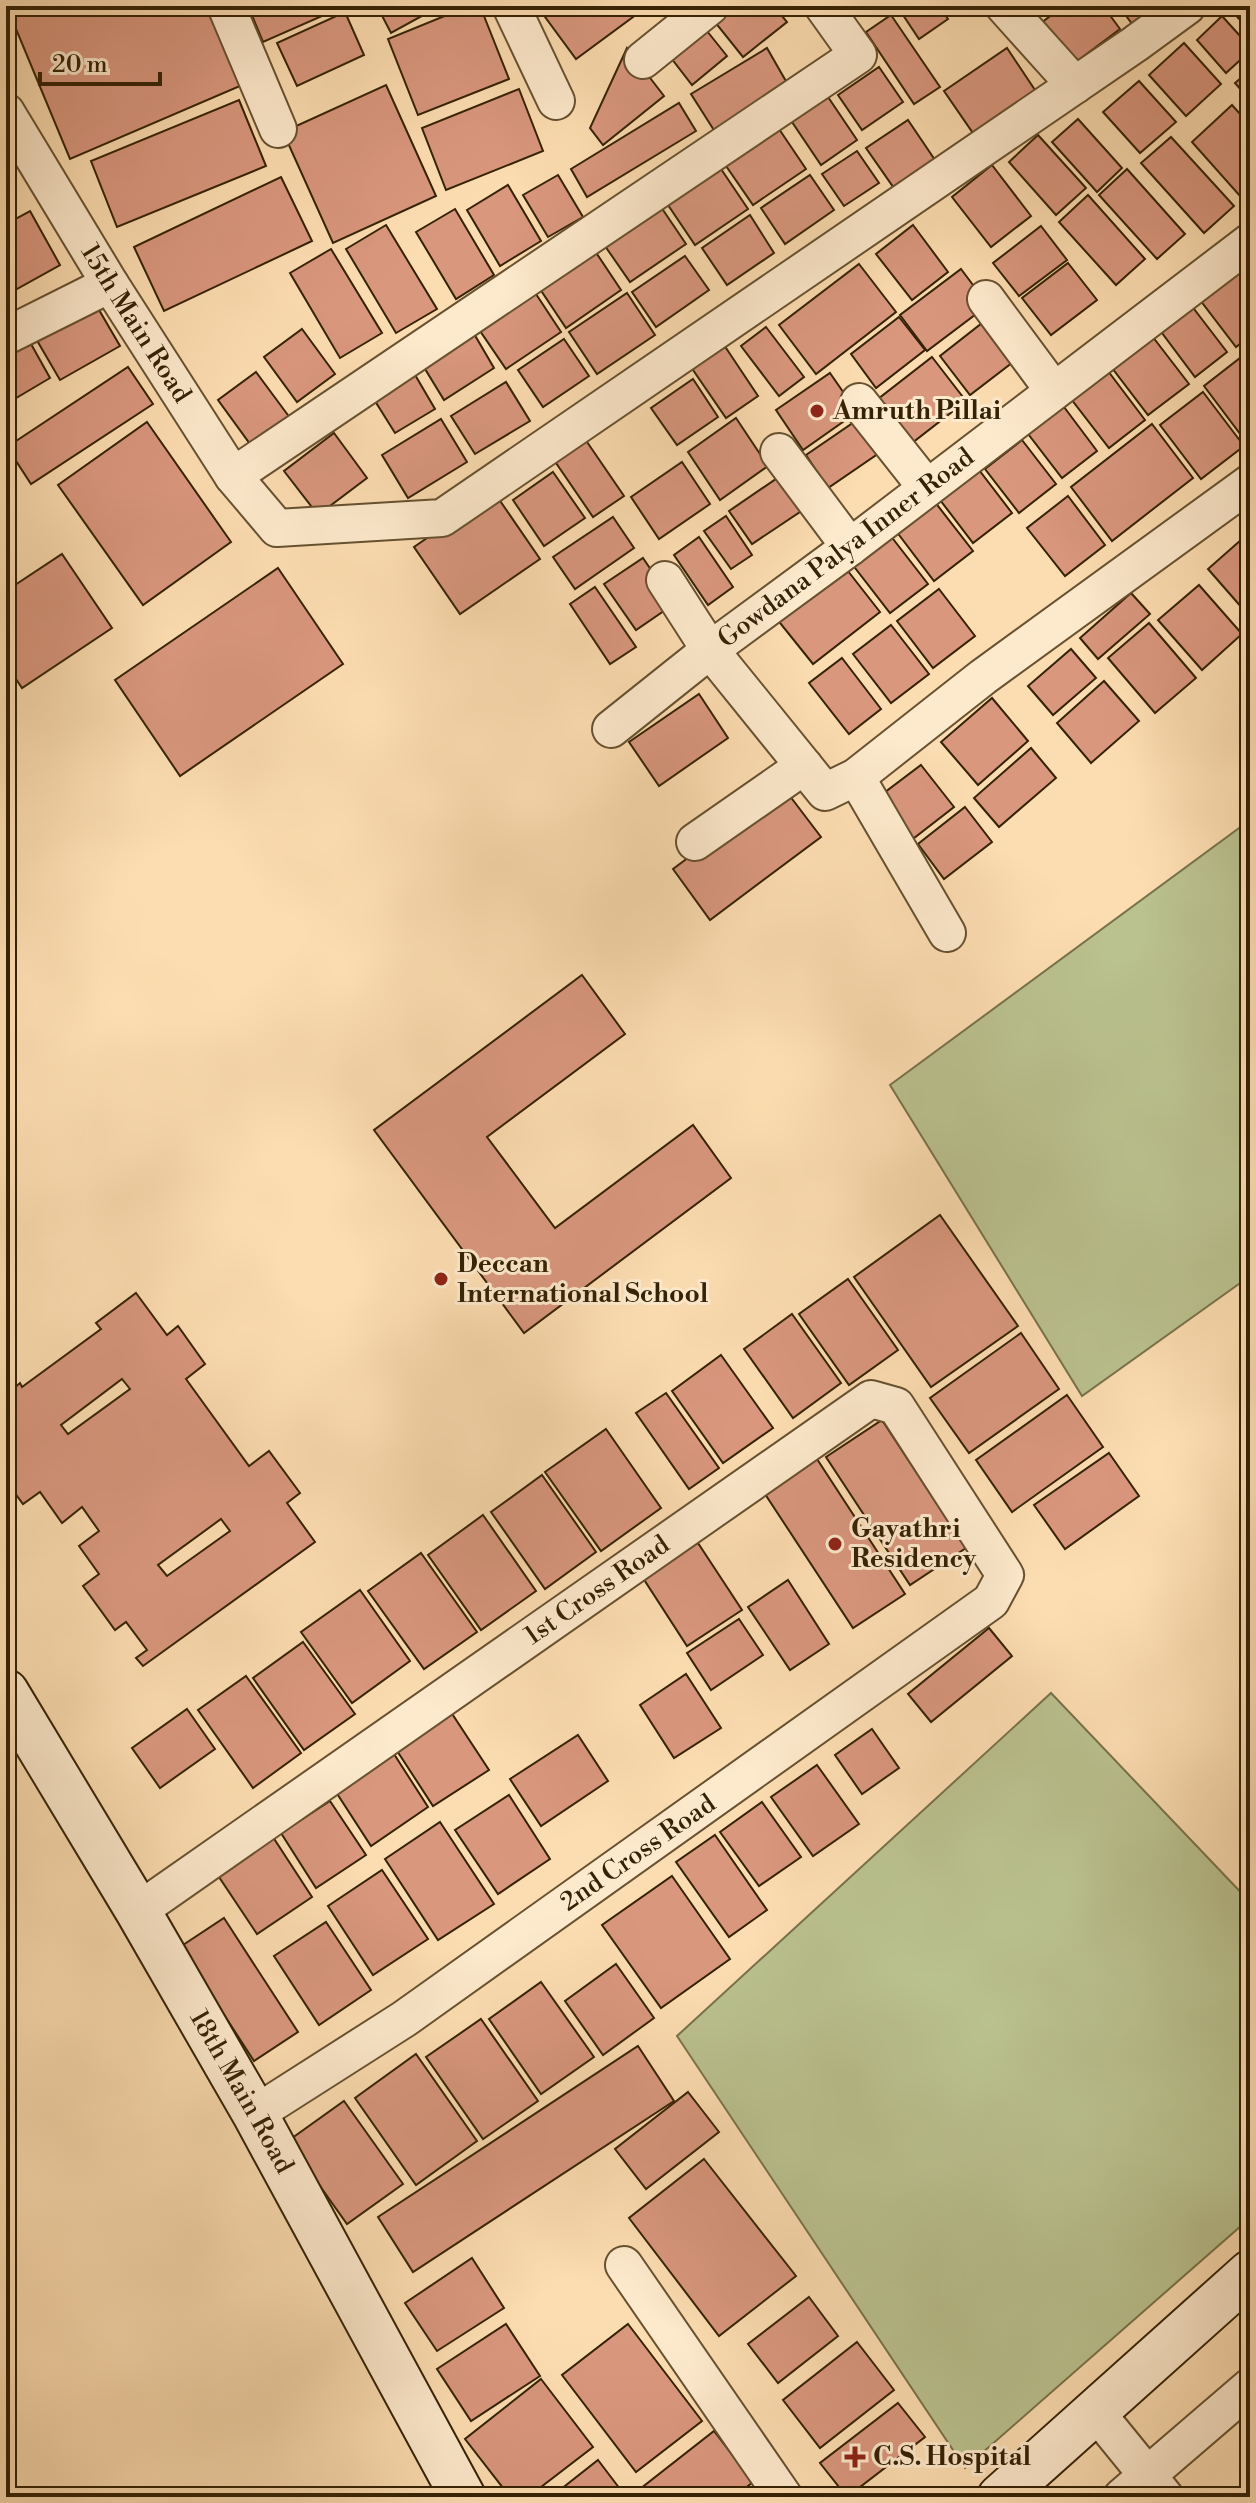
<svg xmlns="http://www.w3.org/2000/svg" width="1256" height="2503" viewBox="0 0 1256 2503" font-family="'Libre Bodoni',serif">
<rect width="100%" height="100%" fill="#fcddb1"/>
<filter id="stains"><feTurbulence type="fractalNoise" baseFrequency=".0025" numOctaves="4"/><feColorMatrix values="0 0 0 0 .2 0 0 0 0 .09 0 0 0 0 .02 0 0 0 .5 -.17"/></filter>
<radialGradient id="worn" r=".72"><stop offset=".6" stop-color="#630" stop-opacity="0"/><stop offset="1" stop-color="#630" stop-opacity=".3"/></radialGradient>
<g fill="#bac28f" stroke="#78724a" stroke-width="2">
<path d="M1250,820V1276L1082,1396L890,1085Z"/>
<path d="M1051,1693L1250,1902V2218L965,2468L677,2036Z"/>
</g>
<g fill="#d9977e" stroke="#352205" stroke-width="2" fill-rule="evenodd">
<path d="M36,6H206L240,86L70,159L11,17Z"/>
<path d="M248,6H337L338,9L263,42Z"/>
<path d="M377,6H440L391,33Z"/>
<path d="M469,6H480L509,79L418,115L388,39Z"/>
<path d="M537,6H625L633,17L576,59Z"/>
<path d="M722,6H774L787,22L743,57L710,16Z"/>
<path d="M897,6H939L948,19L919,39Z"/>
<path d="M1063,6H1103L1120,29L1072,65L1040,24Z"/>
<path d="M1119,6H1164L1135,28Z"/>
<path d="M1234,6H1250V31L1230,9Z"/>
<path d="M345,12L364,55L297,86L277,43Z"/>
<path d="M891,15L940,87L914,104L866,32Z"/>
<path d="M1222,16L1250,47V51L1226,73L1197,40Z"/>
<path d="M703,26L727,56L692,85L668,54Z"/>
<path d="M1184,43L1221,84L1186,116L1149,75Z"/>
<path d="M627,48L664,96L603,145L590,128Z"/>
<path d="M767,48L791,90L717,135L691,94Z"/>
<path d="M1007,48L1037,93L975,136L944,91Z"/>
<path d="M879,67L903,102L862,130L838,95Z"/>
<path d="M1250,70V100L1235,83Z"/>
<path d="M1139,81L1176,122L1140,153L1103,112Z"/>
<path d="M386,85L436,196L333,243L283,132Z"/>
<path d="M519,89L543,151L446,190L422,128Z"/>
<path d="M826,94L857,140L821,165L790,119Z"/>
<path d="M239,100L266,166L117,227L91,161Z"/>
<path d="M679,103L696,131L587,197L571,169Z"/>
<path d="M1232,105L1250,125L1248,205L1192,142Z"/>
<path d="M1078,119L1122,168L1097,192L1052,142Z"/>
<path d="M908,120L937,163L896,191L866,148Z"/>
<path d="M777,126L806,169L753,205L724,163Z"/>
<path d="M1038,135L1086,188L1056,215L1009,162Z"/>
<path d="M1171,137L1234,206L1204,233L1141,163Z"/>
<path d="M857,151L879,183L844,206L822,174Z"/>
<path d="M992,165L1031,216L991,247L952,197Z"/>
<path d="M719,166L748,209L695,245L666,202Z"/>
<path d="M1127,169L1185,234L1157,259L1099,195Z"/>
<path d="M558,175L583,217L548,237L523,195Z"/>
<path d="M810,175L834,210L785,244L761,208Z"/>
<path d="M281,177L312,241L164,311L134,247Z"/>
<path d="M508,185L541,241L500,266L467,210Z"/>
<path d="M1088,195L1145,259L1116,285L1059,222Z"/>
<path d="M661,207L686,244L630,282L605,246Z"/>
<path d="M455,209L494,275L456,299L416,232Z"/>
<path d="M30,211L60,265L6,295V224Z"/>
<path d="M750,215L774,253L727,285L702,248Z"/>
<path d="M386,225L437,309L396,333L346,249Z"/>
<path d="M913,225L948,272L912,300L876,254Z"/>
<path d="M1041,226L1067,260L1019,296L993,263Z"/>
<path d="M593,248L621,290L566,328L538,286Z"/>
<path d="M331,249L382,333L340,358L290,273Z"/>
<path d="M685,256L709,290L656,327L632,292Z"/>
<path d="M1068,263L1097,300L1051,335L1022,298Z"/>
<path d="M1240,263L1250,276V336L1236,347L1197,296Z"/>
<path d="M859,264L896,312L816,374L779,325Z"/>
<path d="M961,269L988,305L927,351L900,315Z"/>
<path d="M532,288L561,332L506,369L476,325Z"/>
<path d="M627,293L655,335L597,374L569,332Z"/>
<path d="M95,303L120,346L60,380L35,337Z"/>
<path d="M1191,305L1227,352L1195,377L1159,329Z"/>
<path d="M991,316L1021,356L970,395L940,356Z"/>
<path d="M899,317L925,350L876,388L851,354Z"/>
<path d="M766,327L804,377L779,396L741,346Z"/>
<path d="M302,329L335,374L297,402L264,357Z"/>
<path d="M473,332L494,368L444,400L422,364Z"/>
<path d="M1149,332L1189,384L1148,415L1109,364Z"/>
<path d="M26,335L50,378L6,404V347Z"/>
<path d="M564,339L589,376L543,407L518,370Z"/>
<path d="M724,345L758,396L726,418L691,367Z"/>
<path d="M932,357L966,401L912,443L878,399Z"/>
<path d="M1240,358L1250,371V428L1241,435L1204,386Z"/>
<path d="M128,367L153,404L31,484L7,447Z"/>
<path d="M1105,367L1145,420L1109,448L1068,395Z"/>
<path d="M411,368L435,409L395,433L370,393Z"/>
<path d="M256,372L296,426L258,455L218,400Z"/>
<path d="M830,373L857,412L803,450L776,410Z"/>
<path d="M693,379L718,417L677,445L651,408Z"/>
<path d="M506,382L530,421L475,454L451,416Z"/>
<path d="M1203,392L1244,446L1201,479L1160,425Z"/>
<path d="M1058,399L1097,451L1062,478L1022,426Z"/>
<path d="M863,416L885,449L828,488L806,455Z"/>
<path d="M736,418L768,466L720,500L688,452Z"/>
<path d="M441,419L467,462L408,498L382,455Z"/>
<path d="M147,422L231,542L143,605L58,485Z"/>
<path d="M1152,424L1193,478L1112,541L1071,487Z"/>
<path d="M334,433L367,478L318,515L284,471Z"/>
<path d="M585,439L624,496L593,517L554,460Z"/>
<path d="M1022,440L1056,484L1019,513L985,469Z"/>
<path d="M682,462L710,504L659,539L631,497Z"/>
<path d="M976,466L1012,513L973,543L937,496Z"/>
<path d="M789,470L812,504L752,544L729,511Z"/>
<path d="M553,472L585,518L544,546L513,500Z"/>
<path d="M494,492L540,559L460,614L414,547Z"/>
<path d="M1068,496L1105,545L1065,576L1027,528Z"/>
<path d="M931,497L973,551L934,581L893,527Z"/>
<path d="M726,516L752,555L731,569L704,531Z"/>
<path d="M613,517L634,548L575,589L553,557Z"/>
<path d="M1250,532V617L1208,569Z"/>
<path d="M890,535L928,584L890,613L852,564Z"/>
<path d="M699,537L733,587L708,605L674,555Z"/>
<path d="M62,554L112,628L22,688L6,664V591Z"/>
<path d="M643,558L674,604L636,630L604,584Z"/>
<path d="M844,566L880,612L813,664L776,618Z"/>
<path d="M278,568L343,664L180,776L115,680Z"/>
<path d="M1199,585L1242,634L1202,670L1158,620Z"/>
<path d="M595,587L636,647L610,664L570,604Z"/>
<path d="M939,589L975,636L933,668L897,621Z"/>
<path d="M1131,593L1150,614L1098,659L1080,638Z"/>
<path d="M1149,623L1196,678L1155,713L1108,658Z"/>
<path d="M891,625L929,674L891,703L853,654Z"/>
<path d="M1071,649L1096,678L1053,715L1028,686Z"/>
<path d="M842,658L881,709L849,734L809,683Z"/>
<path d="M1104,681L1139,721L1091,763L1057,723Z"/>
<path d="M699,694L728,738L659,786L629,742Z"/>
<path d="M992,698L1028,741L978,785L941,742Z"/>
<path d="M1031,748L1056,778L999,827L974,798Z"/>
<path d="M921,765L954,807L905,845L872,802Z"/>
<path d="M783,787L821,837L710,920L673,869Z"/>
<path d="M965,807L992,842L944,879L918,844Z"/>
<path d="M582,975L625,1034L487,1137L555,1228L693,1125L731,1178L524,1333L374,1130Z"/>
<path d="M940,1215L1018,1326L931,1387L854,1277Z"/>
<path d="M848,1279L898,1350L849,1385L799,1314Z"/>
<path d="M136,1293L167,1335L178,1326L205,1364L186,1379L249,1466L269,1451L300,1493L287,1503L315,1542L143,1666L136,1658L147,1650L126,1622L115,1630L83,1586L99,1574L79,1546L99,1531L82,1507L62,1523L40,1492L23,1504L6,1481V1395L20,1383L22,1387L101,1329L96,1323ZM122,1379L130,1389L68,1434L61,1425ZM221,1519L230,1531L167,1576L158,1565Z"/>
<path d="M792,1314L841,1383L793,1418L744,1349Z"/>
<path d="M1021,1333L1059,1389L969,1453L930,1398Z"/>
<path d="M721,1355L773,1428L723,1463L672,1391Z"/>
<path d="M666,1393L719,1468L689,1489L636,1413Z"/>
<path d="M1067,1395L1103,1447L1012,1512L976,1460Z"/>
<path d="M882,1420L966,1548L910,1585L826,1457Z"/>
<path d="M606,1429L661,1508L601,1551L545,1472Z"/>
<path d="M1109,1453L1139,1496L1065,1549L1034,1505Z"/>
<path d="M817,1459L905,1594L853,1628L765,1494Z"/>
<path d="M542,1475L596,1552L545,1589L491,1512Z"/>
<path d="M483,1515L536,1591L481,1630L428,1555Z"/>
<path d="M698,1543L742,1610L687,1646L643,1578Z"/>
<path d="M421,1553L477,1632L424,1669L368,1591Z"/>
<path d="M788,1580L829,1644L790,1670L748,1607Z"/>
<path d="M360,1590L410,1661L352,1703L301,1632Z"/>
<path d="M739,1619L763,1655L711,1690L687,1653Z"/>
<path d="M989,1628L1012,1656L931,1722L908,1694Z"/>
<path d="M303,1642L355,1714L304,1750L253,1678Z"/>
<path d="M686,1674L721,1728L674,1758L640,1705Z"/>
<path d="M246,1676L301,1753L253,1788L198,1710Z"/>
<path d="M445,1703L489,1770L433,1806L390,1740Z"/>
<path d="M187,1709L215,1749L160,1788L132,1748Z"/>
<path d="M872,1729L899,1768L862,1794L835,1755Z"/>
<path d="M578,1735L608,1781L541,1826L510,1779Z"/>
<path d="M394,1754L428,1807L371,1846L336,1792Z"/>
<path d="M817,1765L859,1824L813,1856L771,1797Z"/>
<path d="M509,1795L550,1859L498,1894L455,1830Z"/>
<path d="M330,1801L366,1855L316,1888L281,1833Z"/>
<path d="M762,1802L801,1857L759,1886L720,1832Z"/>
<path d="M440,1822L494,1904L438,1940L385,1859Z"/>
<path d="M271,1834L312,1897L257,1934L215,1871Z"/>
<path d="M715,1835L767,1910L729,1937L676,1862Z"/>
<path d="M382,1870L428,1939L373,1975L328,1906Z"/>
<path d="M672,1876L730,1959L661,2008L602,1925Z"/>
<path d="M224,1918L298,2032L254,2061L180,1947Z"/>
<path d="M326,1922L371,1990L319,2025L274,1956Z"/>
<path d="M616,1964L654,2018L603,2055L565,2001Z"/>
<path d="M541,1982L594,2057L541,2094L489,2019Z"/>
<path d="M481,2019L538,2101L483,2139L426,2057Z"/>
<path d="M638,2046L674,2101L413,2272L378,2217Z"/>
<path d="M416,2054L477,2141L416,2185L355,2098Z"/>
<path d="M688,2092L719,2132L646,2189L615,2149Z"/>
<path d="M344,2101L403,2184L347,2224L288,2141Z"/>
<path d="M704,2159L796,2276L719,2336L629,2218Z"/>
<path d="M472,2258L504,2308L437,2351L405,2303Z"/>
<path d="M809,2297L838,2336L778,2383L748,2344Z"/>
<path d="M506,2324L540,2376L471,2421L437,2369Z"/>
<path d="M628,2324L702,2421L636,2472L562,2375Z"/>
<path d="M857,2342L894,2390L820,2448L783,2400Z"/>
<path d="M541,2379L593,2447L528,2497H510L465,2439Z"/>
<path d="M898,2403L925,2437L847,2497L820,2463Z"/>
<path d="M714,2431L753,2482L734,2497H646L640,2489Z"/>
<path d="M598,2460L626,2497H551Z"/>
</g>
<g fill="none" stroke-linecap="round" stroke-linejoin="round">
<defs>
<g id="street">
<path d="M226,6L278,129"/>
<path d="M511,6L556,101"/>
<path d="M1004,6L1075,85"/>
<path d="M643,60L710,6"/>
<path id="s1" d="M6,112L110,284L233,476L277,528L442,518L1135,44L1187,6"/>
<path d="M1250,242L850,547L710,650L825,792L856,777L983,677L1250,483"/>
<path d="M986,299L1054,391"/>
<path d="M6,336L110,284"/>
<path d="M859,402L927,488"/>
<path d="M779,452L850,547"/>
<path d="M233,476L858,55L823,6"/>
<path d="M611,729L710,650L665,580"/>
<path d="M856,777L947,933"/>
<path d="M695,842L804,766"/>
<path id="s2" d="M138,1911L871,1399L896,1406L1005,1575L991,1601L404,2019L255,2114"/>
<path d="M624,2265L784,2497"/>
<path d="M1095,2411L1165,2497"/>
<path d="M1122,2497L1250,2387"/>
</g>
<g id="secondary">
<path id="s3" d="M6,1692L138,1911L255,2114L463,2497"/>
<path d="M1000,2497L1250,2273"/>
</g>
</defs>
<use href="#street" stroke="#675130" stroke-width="40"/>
<use href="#secondary" stroke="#352205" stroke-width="48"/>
<use href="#street" stroke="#fde9cc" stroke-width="36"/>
<use href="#secondary" stroke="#fde9cc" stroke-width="44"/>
</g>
<g fill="#8f2418" stroke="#fde9cc" stroke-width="3">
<circle cx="817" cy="411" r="8"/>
<circle cx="441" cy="1279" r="8"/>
<circle cx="835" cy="1544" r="8"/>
<path d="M851 2445h8v8h8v8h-8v8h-8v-8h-8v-8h8z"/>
</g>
<g text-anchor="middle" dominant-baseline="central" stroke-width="6" stroke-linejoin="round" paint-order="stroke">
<g font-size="26" fill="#352205" stroke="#fde9cc">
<text stroke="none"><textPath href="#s1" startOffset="248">15th Main Road</textPath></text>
<text transform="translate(846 548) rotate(-37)">Gowdana Palya Inner Road</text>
<text stroke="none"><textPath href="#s2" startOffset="560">1st Cross Road</textPath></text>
<text transform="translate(638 1853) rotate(-35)">2nd Cross Road</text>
<text stroke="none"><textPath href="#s3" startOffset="464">18th Main Road</textPath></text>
</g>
<g font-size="26" font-weight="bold" fill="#352205" stroke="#fde9cc" text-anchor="start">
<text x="833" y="411">Amruth Pillai</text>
<text x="457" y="1264">Deccan<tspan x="457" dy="30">International School</tspan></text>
<text x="851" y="1529">Gayathri<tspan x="851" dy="30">Residency</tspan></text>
<text x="873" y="2457">C.S. Hospital</text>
</g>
</g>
<rect width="1256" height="2503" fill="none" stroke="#fcddb1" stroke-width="32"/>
<rect x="8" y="8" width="1240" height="2487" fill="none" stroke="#352205" stroke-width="4"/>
<rect x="16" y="16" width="1224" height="2471" fill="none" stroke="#352205" stroke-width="2"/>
<path d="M40 72v12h120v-12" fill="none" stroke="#352205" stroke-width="4"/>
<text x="52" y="72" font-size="24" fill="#352205" stroke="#fde9cc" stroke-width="6" paint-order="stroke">20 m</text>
<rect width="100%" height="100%" filter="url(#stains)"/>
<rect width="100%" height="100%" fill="url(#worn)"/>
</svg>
